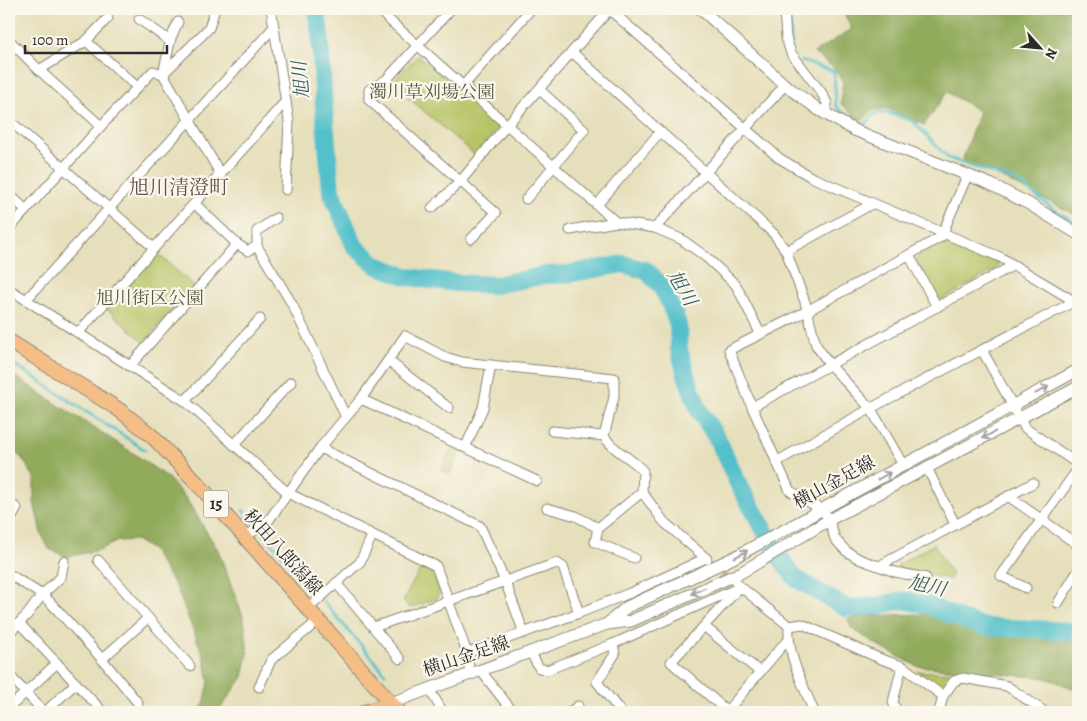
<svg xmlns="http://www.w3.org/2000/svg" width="1087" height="721" viewBox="0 0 1087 721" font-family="Alegreya,'Noto Serif JP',serif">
<rect width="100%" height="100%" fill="#fbf7ec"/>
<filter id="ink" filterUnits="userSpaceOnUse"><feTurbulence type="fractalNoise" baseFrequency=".02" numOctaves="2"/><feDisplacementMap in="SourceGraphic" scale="10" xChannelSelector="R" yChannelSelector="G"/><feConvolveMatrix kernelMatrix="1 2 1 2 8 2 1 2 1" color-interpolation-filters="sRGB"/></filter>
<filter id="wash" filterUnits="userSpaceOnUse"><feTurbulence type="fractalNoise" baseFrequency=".0096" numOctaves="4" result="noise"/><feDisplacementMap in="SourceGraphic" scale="20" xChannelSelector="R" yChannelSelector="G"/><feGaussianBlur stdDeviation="1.12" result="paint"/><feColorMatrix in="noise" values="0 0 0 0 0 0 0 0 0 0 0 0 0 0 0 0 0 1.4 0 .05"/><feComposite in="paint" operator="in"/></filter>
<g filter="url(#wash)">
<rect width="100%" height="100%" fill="#e6dfbb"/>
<g fill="#b7c466" stroke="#717848">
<path d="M418,55L496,122L498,129L475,155L391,83Z"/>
<path d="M953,240L997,262L998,268L941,300L937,299L916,260C922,249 942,241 953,240Z"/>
<path d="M157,253L194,286L144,342L107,309Z"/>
<path d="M452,448L460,452L450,474L441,470Z"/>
<path d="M934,544L952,575L950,579L899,569L897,565Z"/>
<path d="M422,566L432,571L440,592L436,599L410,608L403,601Z"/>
<path d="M917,671L953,673L945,686L937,687Z"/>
</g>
<g fill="#91aa5b" stroke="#5e6a43">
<path d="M842,9H1078V216L996,175L962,162L979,111L947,92L924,125L887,108L872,111L861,122L841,104L843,81L833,67L814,53L852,29Z"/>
<path d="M9,373L136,455L168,478L185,497L218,550L244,619L248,653L243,677L218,712H196L204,704L209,682L205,660L177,589L152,550L136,540L118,541L99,550L67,557L49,549L41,533L34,502V477L22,458L9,447Z"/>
<path d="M928,614L944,616L979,632L1072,638L1078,641V690L1046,678L917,666L884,649L851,628L848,619L860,616Z"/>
</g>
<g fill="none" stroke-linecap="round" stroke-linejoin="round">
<g stroke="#52c0ca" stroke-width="3">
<path d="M789,9L792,45"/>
<path d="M801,61L834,71L836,106L849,118L864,126L874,114L887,112L913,121L948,158L1017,181L1053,209L1078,224"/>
<path d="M9,361L145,450"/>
<path d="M243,510L254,523"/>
<path d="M264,534L315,593"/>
<path d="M323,601L385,673"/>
<path d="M430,708L434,712"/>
</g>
<path stroke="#52c0ca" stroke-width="18" d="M316,9L320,34L324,109L331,191L355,247L378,266L408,277L457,283L495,285L546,275L568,274L623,264L647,271L661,286L669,302L678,324L679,349L686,375L699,410L718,440L738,483L779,556L795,578L846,608L876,606L903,600L928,605L955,617L985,627L1036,629L1078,632"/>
</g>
</g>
<g filter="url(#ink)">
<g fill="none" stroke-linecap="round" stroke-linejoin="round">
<path stroke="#c1bb9e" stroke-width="9" stroke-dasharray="9 4.5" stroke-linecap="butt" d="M711,563L733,582"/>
<defs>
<g id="minor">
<path d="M271,9L289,121L286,190"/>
<path d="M380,9L388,19L616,222"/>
<path d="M451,9L386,80L369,90V100L496,213L471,239"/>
<path d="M609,9L779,158L811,177L1000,257L1074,301"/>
<path d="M784,9L786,38L791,53L821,92L827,103L826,114"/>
<path d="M139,19L170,41"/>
<path d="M178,22L171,38L163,74L221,175"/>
<path d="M9,40L39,70L101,126"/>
<path d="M86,41L108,18"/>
<path d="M573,53L774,234L786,251L805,302L816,345L830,365L871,409L903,465"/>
<path d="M39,70L86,41L137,87"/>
<path d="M463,86L531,9"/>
<path d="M9,120L154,248"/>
<path d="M9,194L26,210"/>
<path d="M526,199L584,130L540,90"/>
<path d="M195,204L237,244L248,251L257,246"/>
<path d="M597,205L660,132"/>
<path d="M432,208L460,182L506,126L610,9"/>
<path d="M276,218L257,231V246L292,304L346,417"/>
<path d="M655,228L785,85"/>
<path d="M9,229L101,126L153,71L163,74L209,28L215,9"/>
<path d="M570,230L616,222L655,228L681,239L706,257L736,285L760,333"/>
<path d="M786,251L872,204"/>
<path d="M909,255L937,307"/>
<path d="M9,289L185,401L288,493L436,566L467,653L470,675"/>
<path d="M26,300L274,27"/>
<path d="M78,333L286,101"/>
<path d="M982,350L1025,428L1078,464"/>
<path d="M389,361L449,408"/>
<path d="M130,366L237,244"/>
<path d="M361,399L537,481"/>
<path d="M185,401L260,319"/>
<path d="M752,407L1014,265"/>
<path d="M552,431L604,436"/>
<path d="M234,445L291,382"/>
<path d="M320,448L480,526L505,581L524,633"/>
<path d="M465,448L483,408L491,365"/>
<path d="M776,462L875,406L1077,300"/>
<path d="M927,468L955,524"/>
<path d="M1008,496L1078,545"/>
<path d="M9,503L17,508L9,523"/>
<path d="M547,508L576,516L598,528"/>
<path d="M244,538L269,520L320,448L361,399L405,336L445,357L462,362L614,378V397L604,436C613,451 631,457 643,471L642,492L664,522L707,559"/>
<path d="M634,558L595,542L598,528L642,492"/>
<path d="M98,560L190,666"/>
<path d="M879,566L1033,483"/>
<path d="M9,574L42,595L50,602L102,659L138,703"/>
<path d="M926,578L895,572L859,559L846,551L835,539L829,520L823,510L790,491L752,407L729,350L807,311L941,237L967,176"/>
<path d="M336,583L400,659"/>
<path d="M736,583L789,626L802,624L881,659L902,666L943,696"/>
<path d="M1026,588L1001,576L1078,469"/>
<path d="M1058,603L1078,571"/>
<path d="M309,608L360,562L372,536"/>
<path d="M19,623L103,712"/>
<path d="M789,626C787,656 803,684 814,712"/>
<path d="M374,627L557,563L563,567L579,613"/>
<path d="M705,627L760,672"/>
<path d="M9,633L27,615L42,595L61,577L64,561"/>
<path d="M613,644L615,654L597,682L621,712"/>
<path d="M467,653L579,613L630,593L706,558"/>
<path d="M531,653L539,668L547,670L613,644L740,587"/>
<path d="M102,659L148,618"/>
<path d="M481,671L513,712"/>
<path d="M9,675L44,712"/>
<path d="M259,687L271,660L319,620"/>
<path d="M429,689L443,712"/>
<path d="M9,708L57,663"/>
<path d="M727,711L782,646L788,641"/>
<path d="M45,712L76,683"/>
<path d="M570,712L578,706"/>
<path d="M728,712L671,662L738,589"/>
<path d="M897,712L893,702L902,666"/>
<path d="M939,712L943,696L954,681L963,678L1007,686L1045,712"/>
</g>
<g id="tertiary">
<path d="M701,9L785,85L819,110L854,130L990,184L1029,204L1078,234"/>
<path d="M1078,370L733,558L627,607L607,624L631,621L742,572L829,520L1078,387"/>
<path d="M391,703L607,624"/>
</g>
<g id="primary">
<path d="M9,341L118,409L151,435L199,485L399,712"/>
<path d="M365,712L391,703"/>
</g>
</defs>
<use href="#minor" stroke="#888573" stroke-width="11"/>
<use href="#tertiary" stroke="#888573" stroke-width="13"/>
<use href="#primary" stroke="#888573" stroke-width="16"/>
<use href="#minor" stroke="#fff" stroke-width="9"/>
<use href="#tertiary" stroke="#fff" stroke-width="11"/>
<use href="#primary" stroke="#f6be87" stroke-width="14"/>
</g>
<defs><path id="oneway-shaft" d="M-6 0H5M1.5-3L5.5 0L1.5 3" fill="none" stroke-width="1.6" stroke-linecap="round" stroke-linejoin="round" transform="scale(1.25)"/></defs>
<g stroke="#a0a0a0">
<use href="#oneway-shaft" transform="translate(1042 390) rotate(-28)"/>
<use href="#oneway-shaft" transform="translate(989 435) rotate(152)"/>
<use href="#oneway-shaft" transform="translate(884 476) rotate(-29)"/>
<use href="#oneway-shaft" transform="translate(741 554) rotate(-28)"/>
<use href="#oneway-shaft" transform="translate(698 591) rotate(156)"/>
</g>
</g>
<g text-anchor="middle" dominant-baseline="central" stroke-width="4.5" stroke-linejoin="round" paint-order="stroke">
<rect fill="#fbf7ec" stroke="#696865" stroke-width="1" x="203.5" y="490.5" width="25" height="27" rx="4"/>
<g font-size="16" font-weight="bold" fill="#2b2b2b">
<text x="216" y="504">15</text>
</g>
<g font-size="18" fill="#55593d" stroke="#fbf7ec">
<text x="432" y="92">濁川草刈場公園</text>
<text x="150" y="298">旭川街区公園</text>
</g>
<g font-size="18" fill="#2b2b2b" stroke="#fbf7ec">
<text transform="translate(834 482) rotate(-29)">横山金足線</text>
<text transform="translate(283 552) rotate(48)">秋田八郎潟線</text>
<text transform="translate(466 656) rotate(-19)">横山金足線</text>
</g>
<g font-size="19" font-style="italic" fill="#395f63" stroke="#fbf7ec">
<text transform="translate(301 80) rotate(-95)">旭川</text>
<text transform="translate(682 288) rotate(60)">旭川</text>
<text transform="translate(927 586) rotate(13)">旭川</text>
</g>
<g font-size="20" fill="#64504e" stroke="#fbf7ec">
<text x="179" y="187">旭川清澄町</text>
</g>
</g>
<rect width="1087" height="721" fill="none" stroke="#fbf7ec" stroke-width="30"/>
<g transform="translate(1040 48) rotate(117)" stroke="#fbf7ec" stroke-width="4" paint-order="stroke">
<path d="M0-4L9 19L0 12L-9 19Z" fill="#2b2b2b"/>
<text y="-8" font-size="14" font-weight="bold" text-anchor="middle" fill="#2b2b2b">N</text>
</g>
<path d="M25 45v8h142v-8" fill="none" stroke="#2b2b2b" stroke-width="2.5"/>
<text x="32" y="45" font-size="15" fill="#2b2b2b" stroke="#fbf7ec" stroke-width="4" paint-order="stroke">100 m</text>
</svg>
